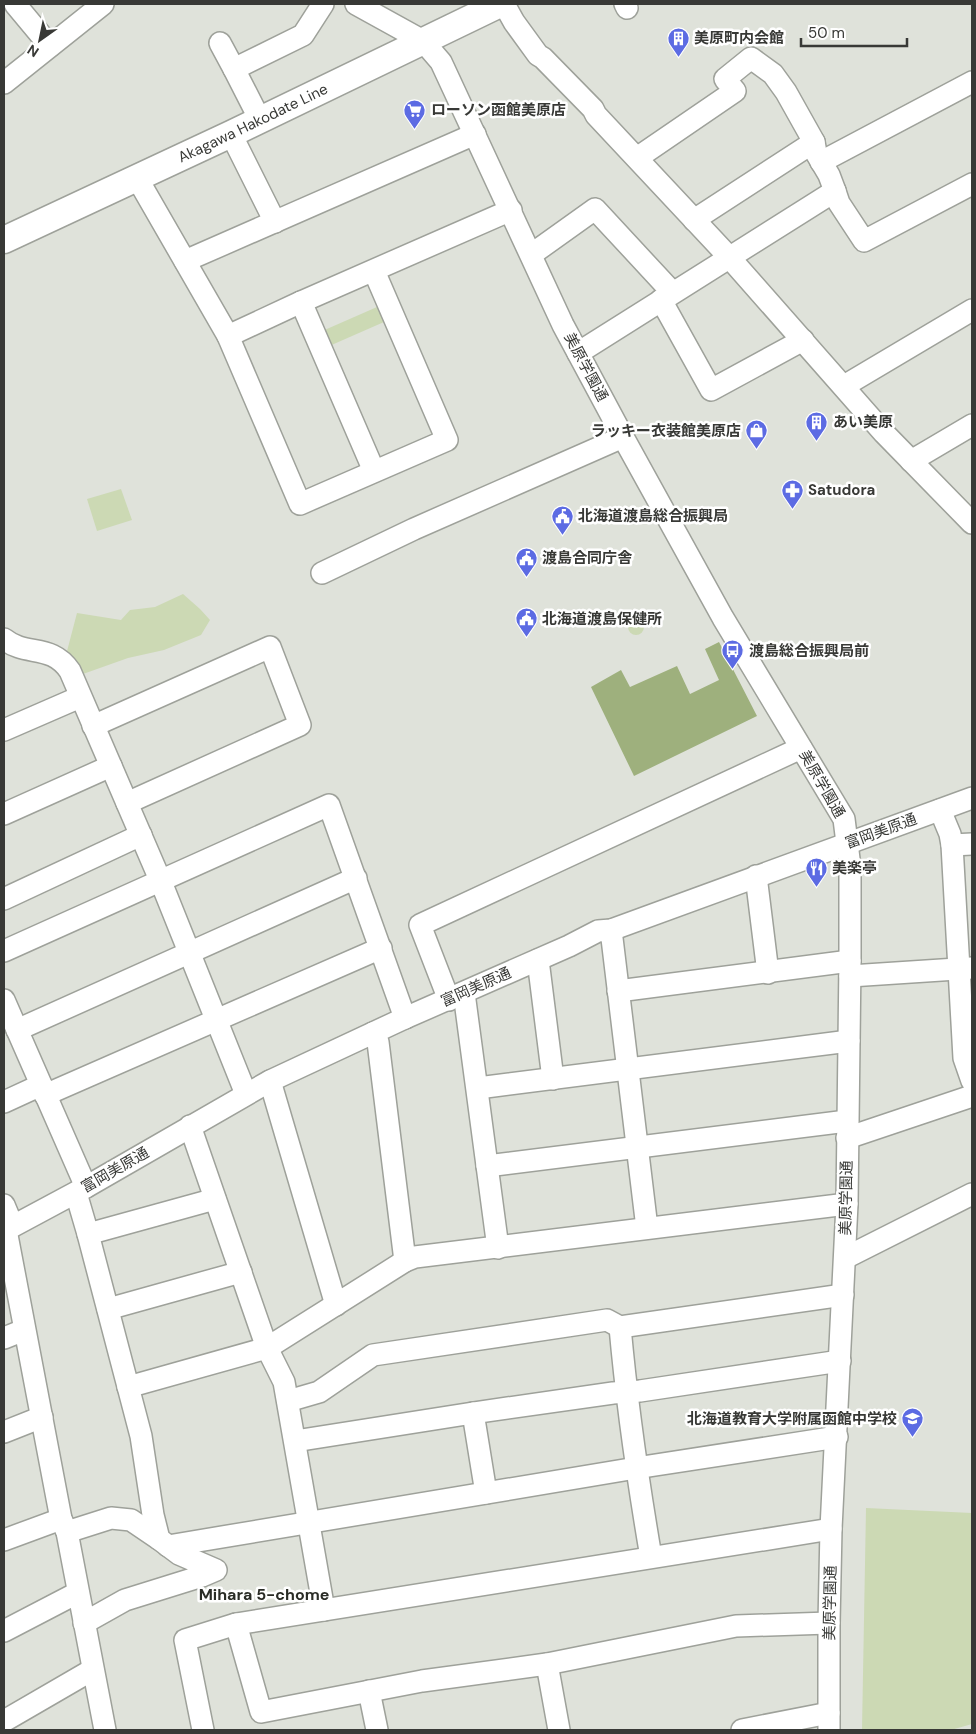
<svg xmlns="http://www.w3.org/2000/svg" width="976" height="1734" viewBox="0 0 976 1734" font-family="'DM Sans','Noto Sans JP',sans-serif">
<rect width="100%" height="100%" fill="#dfe2da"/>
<g fill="#ccd9b4">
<path d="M377,307L384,322L327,347L320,332Z"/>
<path d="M121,489L132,520L97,531L87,499Z"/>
<path d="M183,594L200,609L210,620L201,635L164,650L128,658L83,674L66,655L77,613L121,620L130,610L155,607Z"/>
<circle cx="636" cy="627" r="8"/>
<path d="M866,1508L972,1513V1724L951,1730H862Z"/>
</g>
<path fill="#9eb07d" d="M719,642L757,716L634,776L591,687L621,670L630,687L677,666L690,694L719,680L705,649Z"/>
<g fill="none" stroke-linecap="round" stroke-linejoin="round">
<defs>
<g id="minor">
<path d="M15,4L50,46"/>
<path d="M356,4L423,41L441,62L563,325L623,437L723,618L844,819L850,867V961L847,1204L831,1529L829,1623V1730"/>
<path d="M504,4L514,22L538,55L543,58L593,109L596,115L729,257L884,433L972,523"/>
<path d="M625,4L627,8"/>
<path d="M220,43L234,69"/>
<path d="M4,83L103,4"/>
<path d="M260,120L234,69L303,35L323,4"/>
<path d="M231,134L275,222"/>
<path d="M637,158L735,91L725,79L751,58L773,74L786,92L814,142L816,153L829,175L835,191"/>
<path d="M821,162L972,82"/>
<path d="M137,178L228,336L300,504L447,440L374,271"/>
<path d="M694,220L814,142"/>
<path d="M532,254L595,209L672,292"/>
<path d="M185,261L475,134"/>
<path d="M661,300L711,390L803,340"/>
<path d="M301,302L374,471"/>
<path d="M228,336L301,302L511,210"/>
<path d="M578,353L835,191L839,203L864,241L972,184"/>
<path d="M844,386L972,310"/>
<path d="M911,461L972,425"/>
<path d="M322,573L414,529L623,437"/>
<path d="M4,639C26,657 51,643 70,671L161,882L246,1094"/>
<path d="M93,726L270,647L300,725L127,803"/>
<path d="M4,730L80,697"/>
<path d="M940,810L950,834L952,845L972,844"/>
<path d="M4,814L111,766"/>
<path d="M952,845L964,1058L972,1081"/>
<path d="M756,876L768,973"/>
<path d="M4,899L141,835"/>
<path d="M611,930L647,1228"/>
<path d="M4,951L329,805L405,1018"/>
<path d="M538,960L553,1079"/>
<path d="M850,976L972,968"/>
<path d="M618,991L850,961"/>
<path d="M464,993L498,1248"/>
<path d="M4,1000L86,1187"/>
<path d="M449,1000L420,925L801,748"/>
<path d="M17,1030L356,878"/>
<path d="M373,1033L378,1042L405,1261"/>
<path d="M270,1081L336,1305"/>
<path d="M478,1088L849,1041"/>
<path d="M45,1095L381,948"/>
<path d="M4,1102L41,1085"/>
<path d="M190,1126L267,1348L284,1382L324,1610"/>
<path d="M847,1138L972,1096"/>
<path d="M487,1166L847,1121"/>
<path d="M76,1193L88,1234L141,1436L153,1515L159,1539L179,1554L216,1570L202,1576L125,1600L84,1623"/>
<path d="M4,1205L9,1217"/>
<path d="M6,1230L61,1519L67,1532L105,1730"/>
<path d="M4,1231L86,1187L270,1081L405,1018L569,946L598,931L611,930L972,798"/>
<path d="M88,1234L215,1199"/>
<path d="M845,1258L972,1194"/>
<path d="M108,1309L241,1272"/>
<path d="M620,1327C627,1405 638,1481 651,1557"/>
<path d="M4,1338L24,1330"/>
<path d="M128,1387L267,1348L405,1261L415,1257L847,1204"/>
<path d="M288,1401L319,1392L373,1355L607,1320L620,1327L843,1295"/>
<path d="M473,1413L486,1493"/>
<path d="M4,1432L42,1417"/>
<path d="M295,1441L473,1413L613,1393L640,1391L840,1361"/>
<path d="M67,1532L111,1518L131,1520L159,1539"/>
<path d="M4,1540L61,1519"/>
<path d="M168,1546L636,1468L837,1437"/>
<path d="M236,1624L261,1712L422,1681L547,1664L736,1626L829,1623"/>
<path d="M4,1631L77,1593"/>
<path d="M547,1664L559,1730"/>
<path d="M369,1691L377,1730"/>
<path d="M4,1721L92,1670"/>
<path d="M203,1730L185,1640L236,1624L831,1529"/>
<path d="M742,1730L829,1713"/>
</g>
<g id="major">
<path id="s1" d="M4,240L231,134L500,4"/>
</g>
</defs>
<use href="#minor" stroke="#9ea19a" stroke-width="24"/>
<use href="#major" stroke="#9ea19a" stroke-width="29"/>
<use href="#minor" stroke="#fff" stroke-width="21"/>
<use href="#major" stroke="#fff" stroke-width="26"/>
</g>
<defs>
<symbol id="building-pin" viewBox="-11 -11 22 30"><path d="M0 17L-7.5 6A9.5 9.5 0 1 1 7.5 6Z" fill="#5c6be3" stroke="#fff"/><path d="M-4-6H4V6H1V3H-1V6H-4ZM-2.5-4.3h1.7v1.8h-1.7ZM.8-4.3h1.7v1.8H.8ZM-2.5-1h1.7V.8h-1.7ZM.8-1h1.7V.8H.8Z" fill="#fff"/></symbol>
<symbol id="supermarket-pin" viewBox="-11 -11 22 30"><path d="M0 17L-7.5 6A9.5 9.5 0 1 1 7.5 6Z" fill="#5c6be3" stroke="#fff"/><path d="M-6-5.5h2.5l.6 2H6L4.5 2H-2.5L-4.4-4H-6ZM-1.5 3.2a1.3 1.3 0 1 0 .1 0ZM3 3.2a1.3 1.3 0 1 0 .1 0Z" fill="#fff"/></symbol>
<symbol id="shop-pin" viewBox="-11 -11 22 30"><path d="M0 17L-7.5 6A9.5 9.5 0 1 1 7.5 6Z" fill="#5c6be3" stroke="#fff"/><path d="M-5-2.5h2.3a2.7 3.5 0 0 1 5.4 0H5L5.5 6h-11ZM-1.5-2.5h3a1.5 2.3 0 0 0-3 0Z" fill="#fff"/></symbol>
<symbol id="pharmacy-pin" viewBox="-11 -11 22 30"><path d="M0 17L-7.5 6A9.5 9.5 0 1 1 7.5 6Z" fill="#5c6be3" stroke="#fff"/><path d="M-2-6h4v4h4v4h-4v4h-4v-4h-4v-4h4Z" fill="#fff"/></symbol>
<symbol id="civic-pin" viewBox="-11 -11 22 30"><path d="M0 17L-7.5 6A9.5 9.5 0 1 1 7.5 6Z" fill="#5c6be3" stroke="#fff"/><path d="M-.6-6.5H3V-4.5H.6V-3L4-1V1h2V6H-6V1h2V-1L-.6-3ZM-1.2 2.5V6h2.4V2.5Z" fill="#fff"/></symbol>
<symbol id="bus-pin" viewBox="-11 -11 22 30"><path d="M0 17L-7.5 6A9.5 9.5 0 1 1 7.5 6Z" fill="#5c6be3" stroke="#fff"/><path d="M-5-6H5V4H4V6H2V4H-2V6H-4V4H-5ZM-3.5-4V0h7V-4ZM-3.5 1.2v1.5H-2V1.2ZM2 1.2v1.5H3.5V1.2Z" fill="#fff"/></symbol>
<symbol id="restaurant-pin" viewBox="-11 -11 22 30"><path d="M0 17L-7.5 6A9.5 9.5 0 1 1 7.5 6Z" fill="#5c6be3" stroke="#fff"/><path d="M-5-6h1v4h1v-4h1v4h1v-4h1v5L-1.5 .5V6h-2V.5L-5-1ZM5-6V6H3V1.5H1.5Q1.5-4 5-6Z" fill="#fff"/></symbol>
<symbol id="school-pin" viewBox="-11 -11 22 30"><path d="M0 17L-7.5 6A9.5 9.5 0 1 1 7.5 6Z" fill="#5c6be3" stroke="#fff"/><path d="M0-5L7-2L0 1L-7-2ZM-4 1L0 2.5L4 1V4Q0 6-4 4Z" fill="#fff"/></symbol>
</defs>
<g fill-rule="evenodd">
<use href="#building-pin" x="666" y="26" width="25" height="34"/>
<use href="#supermarket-pin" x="402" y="98" width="25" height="34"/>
<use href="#building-pin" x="804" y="410" width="25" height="34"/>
<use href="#shop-pin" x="744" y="418" width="25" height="34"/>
<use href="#pharmacy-pin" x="780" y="478" width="25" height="34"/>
<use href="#civic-pin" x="550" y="504" width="25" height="34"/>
<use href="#civic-pin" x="514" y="546" width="25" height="34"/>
<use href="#civic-pin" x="514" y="606" width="25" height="34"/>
<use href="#bus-pin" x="720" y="638" width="25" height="34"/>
<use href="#restaurant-pin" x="804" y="856" width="25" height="34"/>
<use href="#school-pin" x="900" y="1406" width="25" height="34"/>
</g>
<g text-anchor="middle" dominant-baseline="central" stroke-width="5" stroke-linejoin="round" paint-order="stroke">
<g font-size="15" font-weight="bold" fill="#383936" stroke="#fff" text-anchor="start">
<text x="694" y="38">美原町内会館</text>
<text x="431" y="110">ローソン函館美原店</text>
<text x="833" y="422">あい美原</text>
<text x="741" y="431" text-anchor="end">ラッキー衣装館美原店</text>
<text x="808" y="490">Satudora</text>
<text x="578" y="516">北海道渡島総合振興局</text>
<text x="542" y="558">渡島合同庁舎</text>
<text x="542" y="619">北海道渡島保健所</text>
<text x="749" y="651">渡島総合振興局前</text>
<text x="832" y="868">美楽亭</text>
<text x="897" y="1419" text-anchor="end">北海道教育大学附属函館中学校</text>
</g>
<g font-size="15" fill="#383936" stroke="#fff">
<text stroke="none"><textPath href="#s1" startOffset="275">Akagawa Hakodate Line</textPath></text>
<text transform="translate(586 367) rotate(62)">美原学園通</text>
<text transform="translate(822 784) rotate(60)">美原学園通</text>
<text transform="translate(881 831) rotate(-20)">富岡美原通</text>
<text transform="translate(476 987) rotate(-24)">富岡美原通</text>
<text transform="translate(115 1170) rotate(-30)">富岡美原通</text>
<text transform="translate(846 1198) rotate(-89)">美原学園通</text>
<text transform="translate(830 1603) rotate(-89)">美原学園通</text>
</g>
<g font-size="16" font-weight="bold" fill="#2a2c26" stroke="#fff">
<text x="264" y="1594">Mihara 5-chome</text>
</g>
</g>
<rect width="976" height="1734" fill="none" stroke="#383936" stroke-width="10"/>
<g transform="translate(40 40) rotate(213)" stroke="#ffffff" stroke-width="4" paint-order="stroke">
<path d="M0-4L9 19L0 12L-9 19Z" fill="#383936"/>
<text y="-8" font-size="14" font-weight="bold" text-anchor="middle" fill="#383936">N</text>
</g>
<path d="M801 38v8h106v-8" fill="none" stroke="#383936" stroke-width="2.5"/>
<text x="808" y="38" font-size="15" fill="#383936" stroke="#ffffff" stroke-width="4" paint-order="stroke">50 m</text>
</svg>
